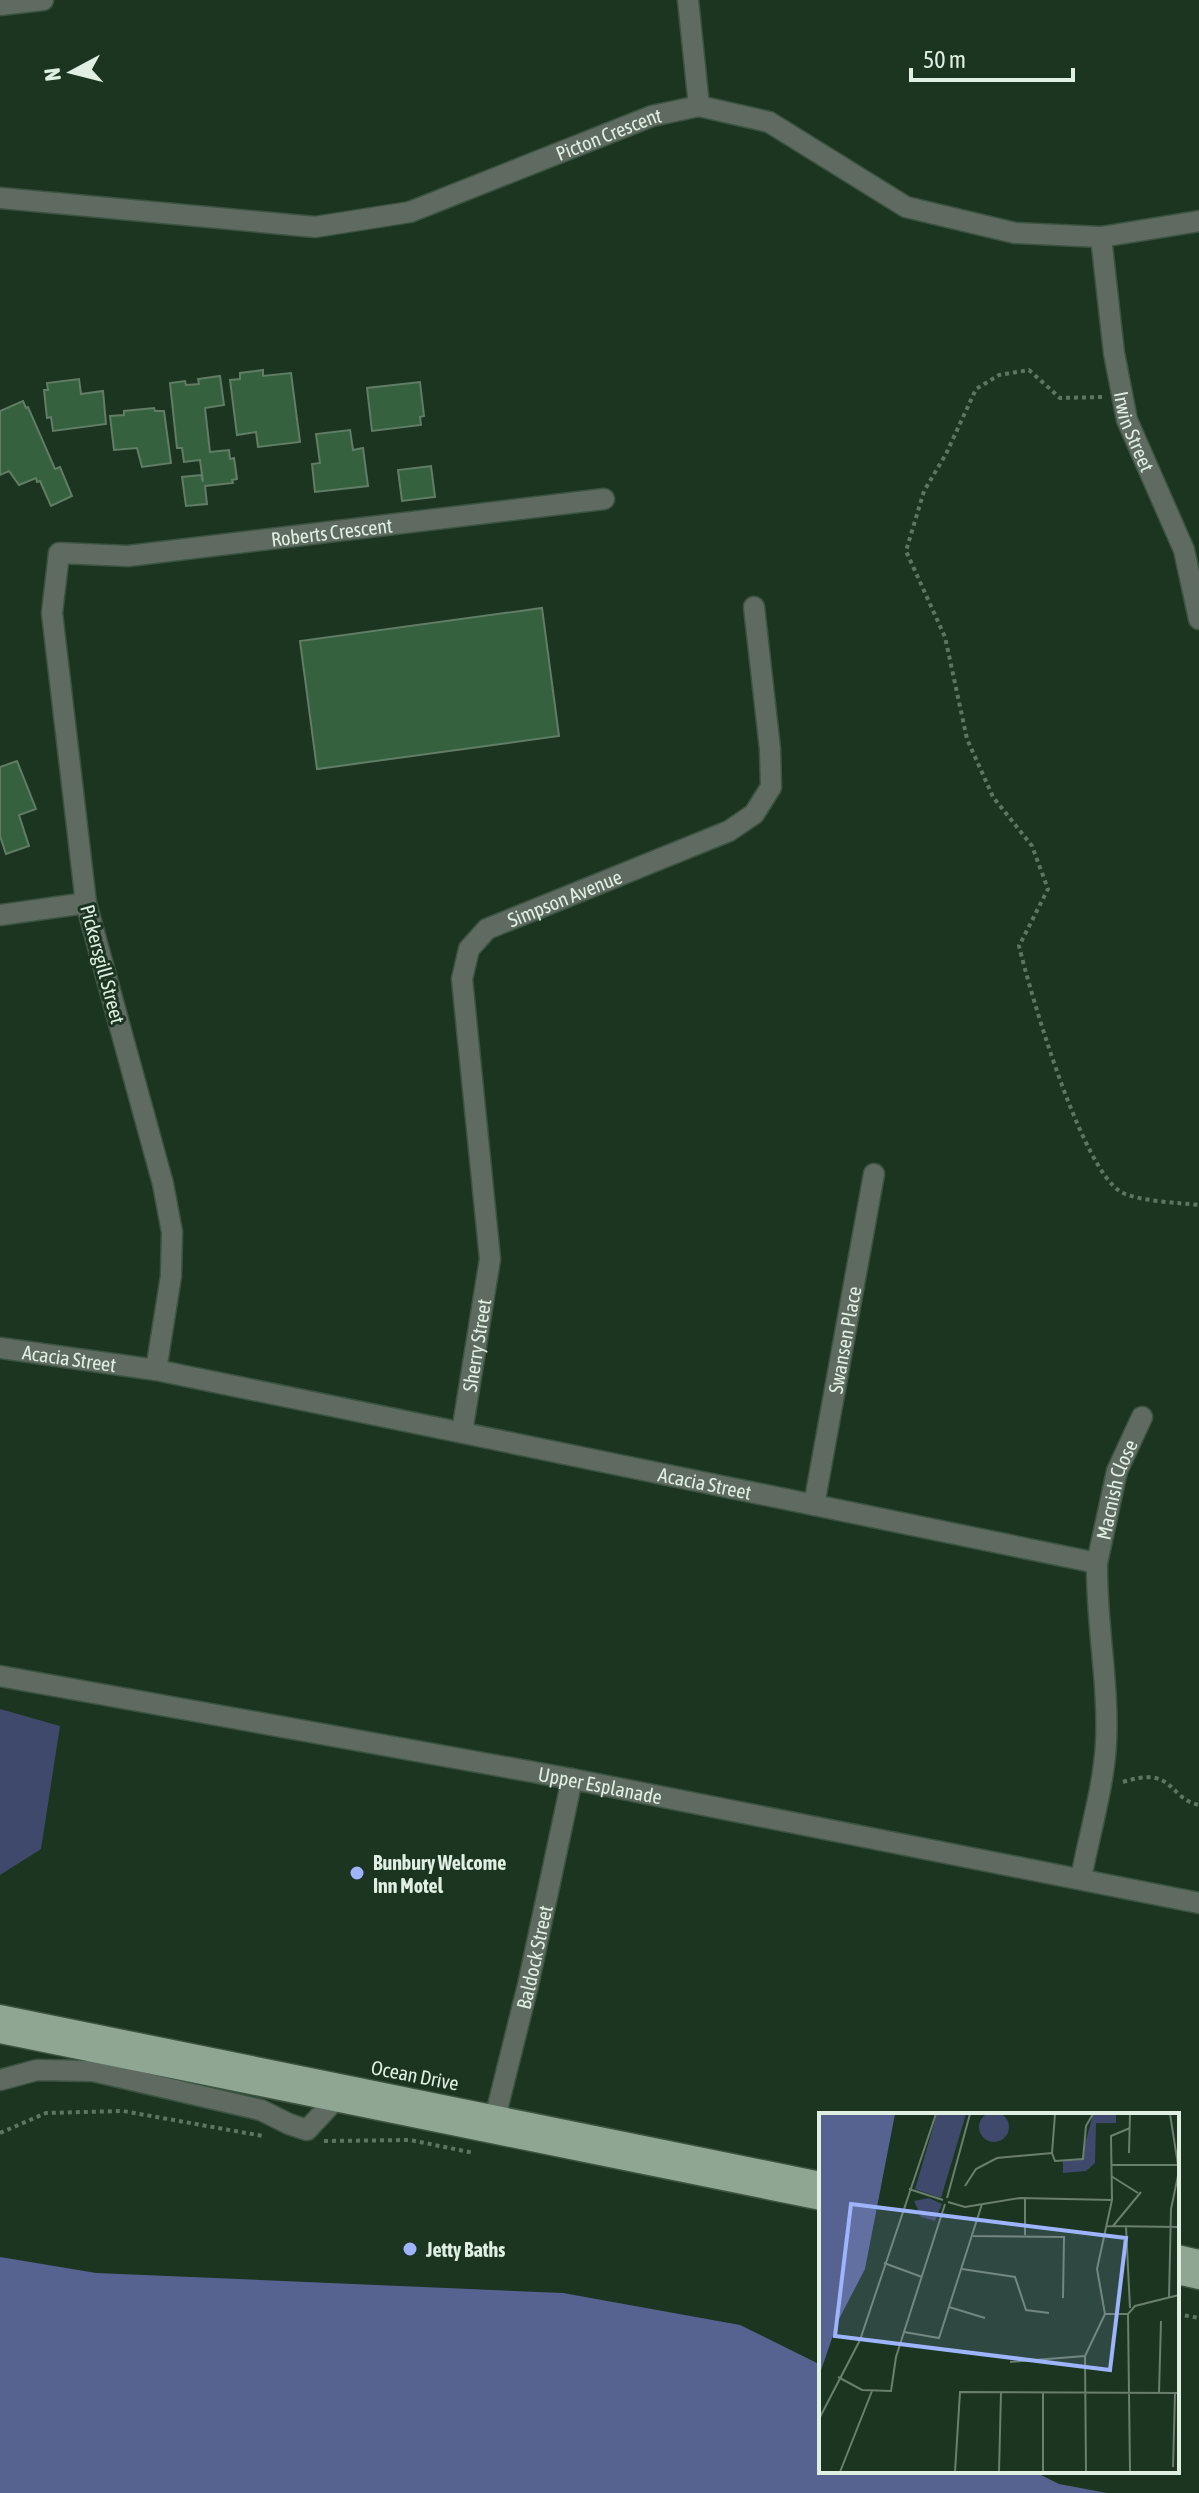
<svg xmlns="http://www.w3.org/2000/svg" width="1199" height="2493" viewBox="0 0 1199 2493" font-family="'Asap Condensed',sans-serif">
<rect width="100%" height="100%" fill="#1c3521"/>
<path fill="#3f496b" d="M0,1709L60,1726L41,1849L0,1875Z"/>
<path fill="#566391" d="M0,2257L96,2273L563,2293L740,2325L821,2365V2471H1033L1059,2484L1107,2493H0Z"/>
<g fill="#35613e" stroke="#617d66" stroke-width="2">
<path d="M263,370V376L291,373L300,442L258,447L256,432L237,435L230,380L240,379V373Z"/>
<path d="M220,376L224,405L205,408L210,452L229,450L230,459L234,458L237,479L232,480L233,483L205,486L207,504L186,506L182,477L201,475L203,482L200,460L184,462L182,448H177L170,383L185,381L186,385L199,384L198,379Z"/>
<path d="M79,379L81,394L103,391L106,424L53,431L51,417L47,418L44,390H48L47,383Z"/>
<path d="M420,382L424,416L420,417L421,425L372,431L367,388Z"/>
<path d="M23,401L26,408L28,407L55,469L60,467L72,496L51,506L40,481L37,482L36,478L19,485L9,471L0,475V411Z"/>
<path d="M154,408L155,411H164L171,463L142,467L137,448L114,450L110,416L124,415V411Z"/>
<path d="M350,430L353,450L363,448L368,486L315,492L312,464L320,463L316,434Z"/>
<path d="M431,466L435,497L402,501L398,470Z"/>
<path d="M542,608L559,736L317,769L300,641Z"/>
<path d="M17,761L36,809L19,815L29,846L6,854L0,836V767Z"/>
</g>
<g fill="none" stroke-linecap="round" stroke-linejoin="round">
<defs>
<g id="minor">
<path d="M688,0L699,106"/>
<path d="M0,5L43,0"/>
<path id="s1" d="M0,198L315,227L410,212L652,116L699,106L769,122L906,207L1015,233L1101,237L1199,221"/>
<path id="s2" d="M1101,237L1114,353L1127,420L1184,550L1199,619"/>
<path d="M0,915L86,903"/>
<path id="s3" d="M0,1348L156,1370L1097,1563C1096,1623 1109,1683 1106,1743C1104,1785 1089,1836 1081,1878"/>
<path id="s4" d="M156,1370L171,1276L172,1232L163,1184L86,903L52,613L59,553L128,556L604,499"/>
<path id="s5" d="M462,1432L490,1259L462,979L469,949L487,929L729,831L754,814L771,787L770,749L754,607"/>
<path id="s6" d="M814,1505L874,1174"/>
<path id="s7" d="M1097,1563L1117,1471L1142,1417"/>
<path id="s8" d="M0,1676L572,1779L1199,1903"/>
<path d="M0,2080L37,2070L93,2071L261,2110L289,2124L307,2130L335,2100L338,2088"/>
<path id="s9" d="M492,2130L528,1985L572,1779"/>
</g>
<g id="major">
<path d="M0,2015L821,2182"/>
<path d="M0,2033L821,2200"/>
<path d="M1177,2255L1199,2260"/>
<path d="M1177,2274L1199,2279"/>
</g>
</defs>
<use href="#minor" stroke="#3b5340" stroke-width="23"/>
<use href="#major" stroke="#3b5340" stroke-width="23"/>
<g stroke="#5f7563" stroke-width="4" stroke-dasharray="4 4" stroke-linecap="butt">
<path d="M1102,397L1060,398L1029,370L999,375L976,389L946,454L924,491L906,551L945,637L967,739L993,797L1032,846L1048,889L1019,946C1031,995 1081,1168 1121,1192C1137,1201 1180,1203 1199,1205"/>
<path d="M1123,1782C1175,1765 1167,1798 1199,1805"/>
<path d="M0,2133L46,2113L123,2111L263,2136"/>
<path d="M324,2141L410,2140L474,2153"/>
<path d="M1177,2314L1199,2318"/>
</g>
<use href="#minor" stroke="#5f6b61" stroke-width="20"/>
<use href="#major" stroke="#8fa792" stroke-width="20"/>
</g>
<g fill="#9eb4fd" stroke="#1c3521" stroke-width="3">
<circle cx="357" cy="1873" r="8"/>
<circle cx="410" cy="2249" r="8"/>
</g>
<g text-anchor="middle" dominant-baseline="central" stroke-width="6" stroke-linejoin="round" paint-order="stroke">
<g font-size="20" fill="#dfefe1" stroke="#1c3521">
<text stroke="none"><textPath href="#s1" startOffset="626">Picton Crescent</textPath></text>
<text stroke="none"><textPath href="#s2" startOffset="198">Irwin Street</textPath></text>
<text stroke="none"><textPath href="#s4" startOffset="1106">Roberts Crescent</textPath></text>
<text stroke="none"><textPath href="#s5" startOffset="598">Simpson Avenue</textPath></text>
<text transform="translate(103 964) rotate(75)">Pickersgill Street</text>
<text stroke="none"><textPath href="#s6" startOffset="168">Swansen Place</textPath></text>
<text stroke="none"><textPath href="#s5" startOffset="88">Sherry Street</textPath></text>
<text stroke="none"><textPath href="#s3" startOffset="70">Acacia Street</textPath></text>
<text stroke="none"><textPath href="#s3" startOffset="718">Acacia Street</textPath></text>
<text stroke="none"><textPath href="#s7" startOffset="76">Macnish Close</textPath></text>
<text stroke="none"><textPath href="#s8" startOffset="610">Upper Esplanade</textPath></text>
<text stroke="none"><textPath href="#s9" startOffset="178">Baldock Street</textPath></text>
<text transform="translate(415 2075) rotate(11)">Ocean Drive</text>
</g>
<g font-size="20" font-weight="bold" fill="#dfefe1" stroke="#1c3521" text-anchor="start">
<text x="373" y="1862">Bunbury Welcome<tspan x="373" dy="23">Inn Motel</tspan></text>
<text x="426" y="2249">Jetty Baths</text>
</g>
</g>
<g transform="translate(819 2113)">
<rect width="360" height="360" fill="#1c3521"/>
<path d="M160 14a15 15 0 1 1 30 0a15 15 0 1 1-30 0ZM118,1H147L122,85L96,76ZM274,1H297V10H277L276,50L267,58L244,60V48L262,47ZM110,85L123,91L116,108L102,104L95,88Z" fill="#3f496b"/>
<path d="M0,1H76L46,156L19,208L0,263Z" fill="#566391"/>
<path fill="none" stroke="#6a7f6e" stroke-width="2" d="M233,40L236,48L264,46L267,13L274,1M310,40L311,1M292,52H358M292,63L319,80M146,73L157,56L178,45L233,40L236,1M90,76L124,87M128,85L151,1M206,85V122M129,89L146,94L201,85L293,87M287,113L360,114M294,113L322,79M307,114L311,195M154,123L245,124L244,185M65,150L103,164M143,156L196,164L207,197L230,200M350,185L352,96L360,58L351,1M130,194L166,205M286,201H309L316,193L360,182M309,201L311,359M85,219L120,225L163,91M191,249L266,243M19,264L43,277L72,278L77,244L126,91M340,280L342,208M0,306L41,227L117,1M354,354L356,280M21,359L53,278M136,359L141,279L360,280M180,359L182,279M224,359V279M267,359L266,243L286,201L278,156L293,87L292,23L311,15"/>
<path fill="#9eb4fd" fill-opacity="0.15" stroke="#9eb4fd" stroke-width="4" d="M32,91L307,125L291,257L16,223Z"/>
<rect width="360" height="360" fill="none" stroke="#dfefe1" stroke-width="4"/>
</g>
<g transform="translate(72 72) rotate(263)" stroke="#1c3521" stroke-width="6" paint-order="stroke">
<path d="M0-6L14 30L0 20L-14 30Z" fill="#dfefe1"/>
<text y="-12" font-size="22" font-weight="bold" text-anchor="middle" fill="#dfefe1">N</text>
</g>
<path d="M911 68v12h162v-12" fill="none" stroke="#dfefe1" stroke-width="4"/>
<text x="923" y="68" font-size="24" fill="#dfefe1" stroke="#1c3521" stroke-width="6" paint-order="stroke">50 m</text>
</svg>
